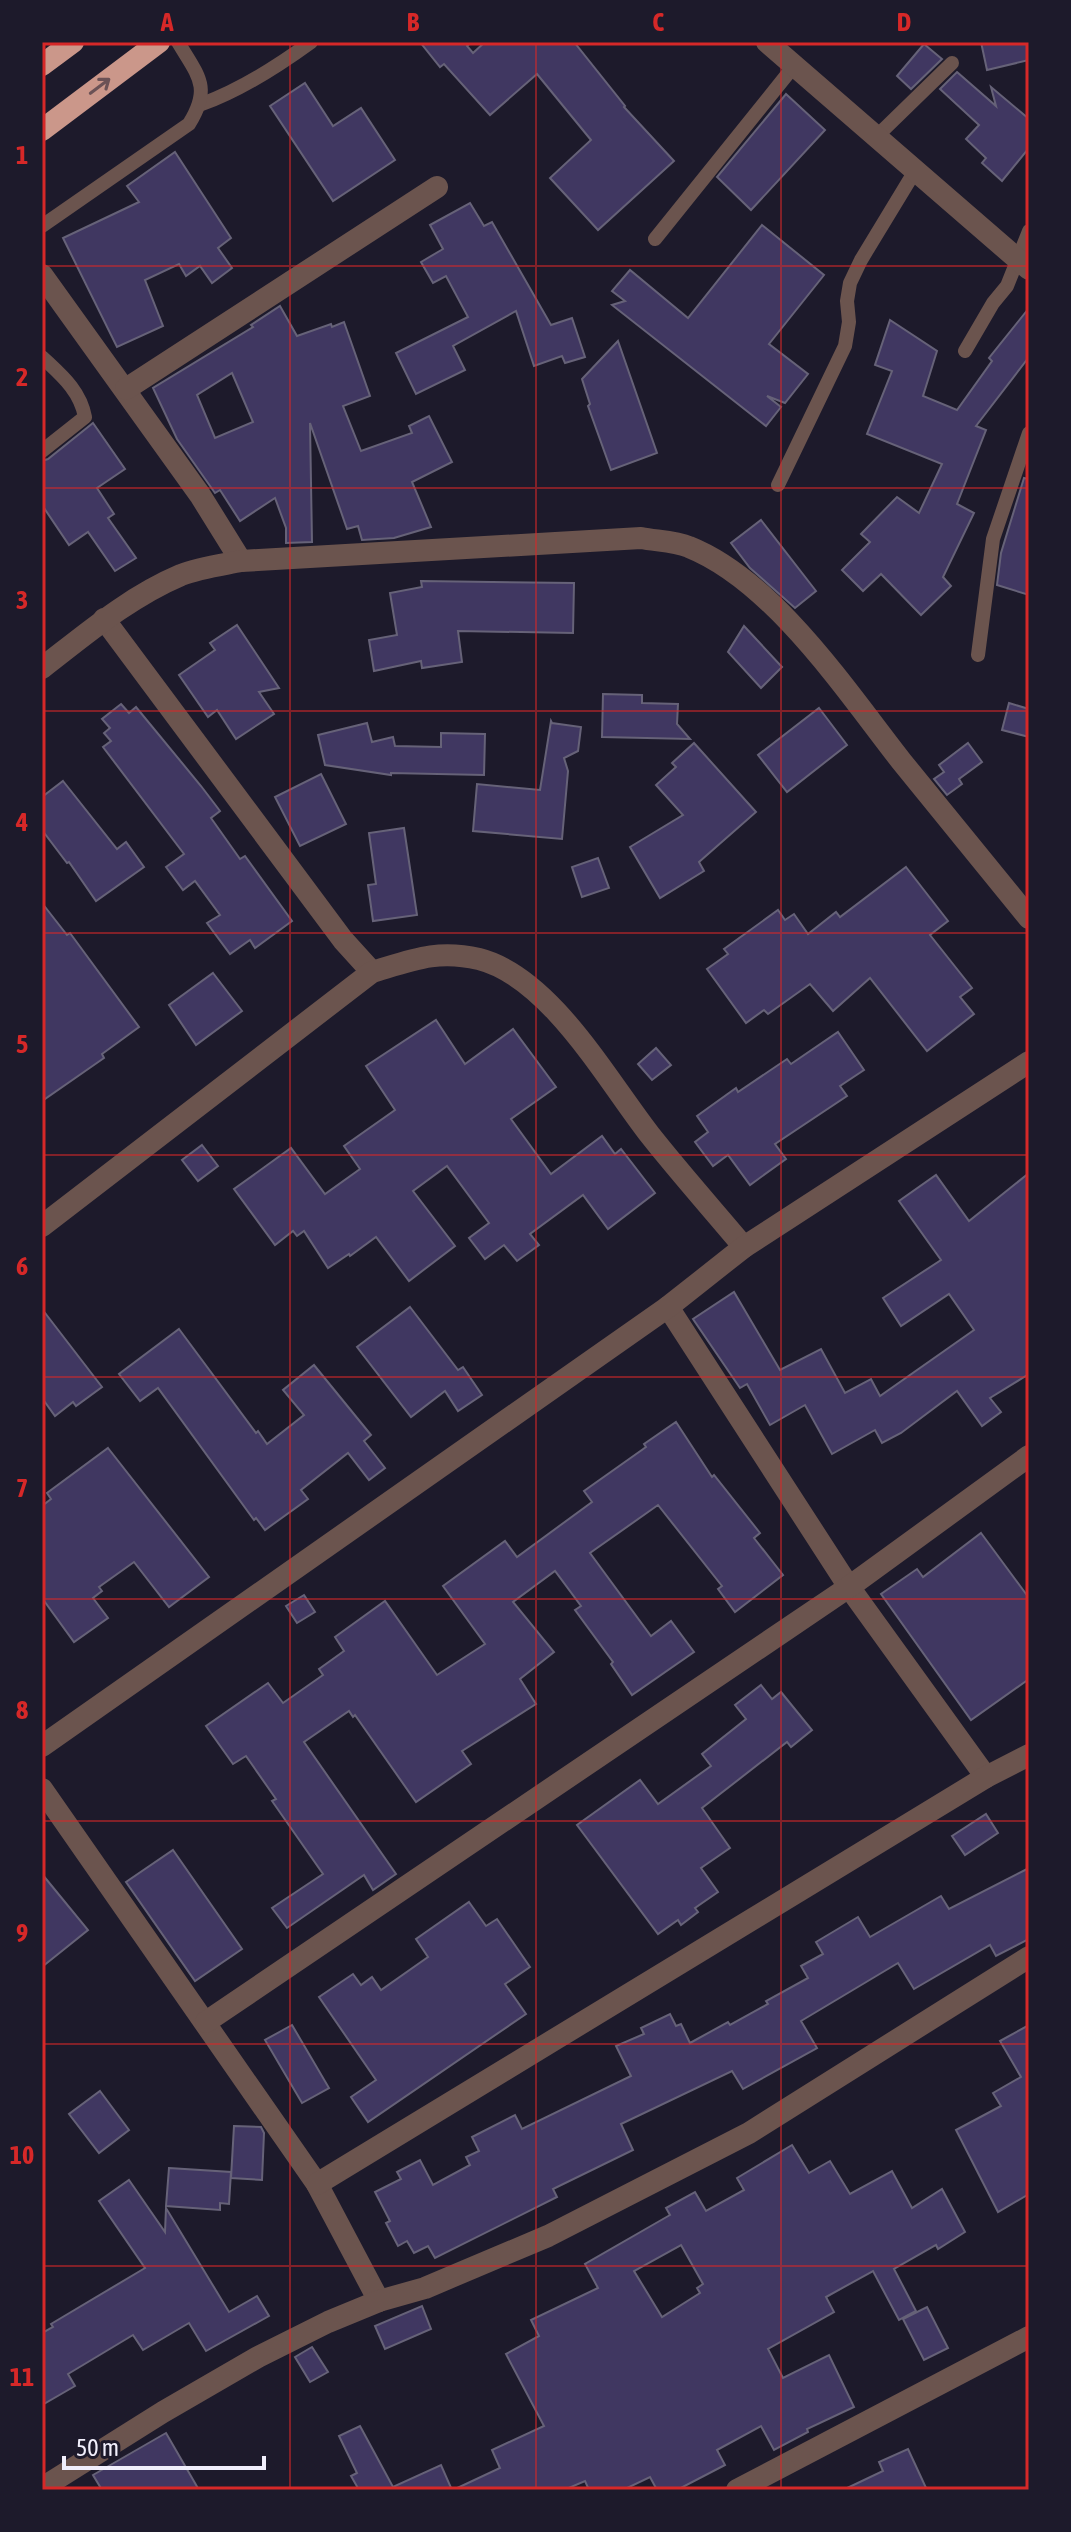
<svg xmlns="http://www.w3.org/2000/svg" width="1071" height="2532" viewBox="0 0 1071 2532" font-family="'Asap Condensed',sans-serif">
<rect width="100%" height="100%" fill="#1d1a2b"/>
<g fill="#403761" stroke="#666278" stroke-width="2" fill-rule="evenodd">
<path d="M420,42H472L467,46L473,53L485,42H574L625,106L624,107L674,161L598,230L550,178L591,140L537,74L490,115L444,64L440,67Z"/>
<path d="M981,42H1029V60L987,70Z"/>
<path d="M924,44L942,59L911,89L897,76Z"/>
<path d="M957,72L996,106L991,87L1029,119V148L1002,181L982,163L986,158L966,139L979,125L940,89Z"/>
<path d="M305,83L333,126L361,108L395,160L333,201L270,106Z"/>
<path d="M786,94L825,130L751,210L717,177Z"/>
<path d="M175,152L231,238L218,248L232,268L212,283L200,266L186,276L179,264L145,280L163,326L117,347L63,238L139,202L127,186Z"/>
<path d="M470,203L484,226L492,222L551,325L572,318L585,357L565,363L562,356L534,366L516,311L453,346L465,370L416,394L396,353L468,317L446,276L433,283L421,262L443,249L430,225Z"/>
<path d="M762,225L824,275L769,344L808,374L785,403L767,396L781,407L766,426L612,305L625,301L612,291L630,270L688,318Z"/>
<path d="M280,306L297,336L331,324L332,327L344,322L370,396L343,406L361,451L412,433L409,426L429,416L452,462L412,482L431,527L394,538L362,540L358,526L347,529L310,423L312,542L286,543V528L275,498L240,521L220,490L215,493L177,439L153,388L253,327L251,325ZM232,373L253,422L215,438L197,395Z"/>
<path d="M1029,308V357L976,426L986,430L957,504L974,513L943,577L951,586L921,615L881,574L863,591L842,570L870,542L861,534L897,497L919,513L942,464L867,434L892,371L875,365L890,320L937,351L923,396L957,410L992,361L989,358Z"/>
<path d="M618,341L657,453L611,470L588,406L590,404L582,379Z"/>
<path d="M93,423L125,469L97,488L114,514L108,518L136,558L115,571L88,532L69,545L42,505V461L48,459Z"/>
<path d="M1024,478L1029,479V595L997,585L1001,553Z"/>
<path d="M761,520L816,591L795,608L750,568L731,543Z"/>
<path d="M421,581L574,583L573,633L458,631L462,662L422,668L421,661L374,671L369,640L397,635L390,593L422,587Z"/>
<path d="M237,625L279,688L259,692L274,714L236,739L217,710L208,717L179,675L215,650L210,643Z"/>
<path d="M744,626L782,667L761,688L728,652Z"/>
<path d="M603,694L642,695V703L678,704L677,724L690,739L602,737Z"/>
<path d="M1009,703L1029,709V737L1002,730Z"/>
<path d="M121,704L129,713L136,707L201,786L220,811L211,818L240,859L245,856L292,921L255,948L250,940L230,954L207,923L220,915L195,881L183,890L166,867L184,854L103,747L111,741L104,733L110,728L102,719Z"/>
<path d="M819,708L847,745L787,792L758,755Z"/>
<path d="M551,721L552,723L581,727L578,751L564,758L568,771L562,839L473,831L477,784L540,790Z"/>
<path d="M367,723L372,742L393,737L395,746L441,747V733L485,734L484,775L391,773V775L325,765L318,735Z"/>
<path d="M694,743L756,812L699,862L704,871L660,898L630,847L683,815L656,785L676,767L672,763Z"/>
<path d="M968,743L982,762L959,779L962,784L947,795L934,779L944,772L939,765Z"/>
<path d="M321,774L346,824L300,846L275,797Z"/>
<path d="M63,781L117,849L126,842L144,867L96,901L69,862L67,863L42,830V797Z"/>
<path d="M404,828L417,915L373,921L368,885L376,884L369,833Z"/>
<path d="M598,858L609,888L582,897L572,867Z"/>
<path d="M906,867L948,921L930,935L972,988L960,997L974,1014L927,1051L870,978L833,1011L810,984L768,1014L764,1010L746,1023L707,969L728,954L724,949L778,910L785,920L794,914L808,934L836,912L840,917Z"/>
<path d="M42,903L67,935L70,933L139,1027L102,1054L104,1058L42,1101Z"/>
<path d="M213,973L242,1011L196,1045L169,1005Z"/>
<path d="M436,1020L465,1064L513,1029L556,1087L511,1119L551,1174L602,1136L615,1154L621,1149L655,1193L608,1229L583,1195L530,1234L539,1245L517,1261L504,1245L485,1259L469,1238L489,1223L447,1166L413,1191L455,1246L409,1281L376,1237L350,1256L349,1254L328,1268L304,1231L297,1236L293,1231L275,1245L234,1189L291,1148L325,1194L360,1169L344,1146L395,1110L366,1066Z"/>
<path d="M838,1032L864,1070L840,1086L847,1096L775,1144L786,1159L750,1185L728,1155L713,1166L695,1142L708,1132L697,1116L736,1088L738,1092L787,1059L791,1064Z"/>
<path d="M656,1048L671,1065L652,1080L638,1064Z"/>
<path d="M202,1145L218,1166L198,1181L182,1160Z"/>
<path d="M1029,1173V1374L990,1398L1001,1412L982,1426L957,1391L901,1433L882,1443L875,1430L832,1454L805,1405L770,1425L747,1384L740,1388L693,1319L734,1292L780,1370L821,1349L845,1393L871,1379L880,1396L974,1330L949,1294L901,1326L883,1298L941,1260L899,1201L936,1175L969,1221Z"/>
<path d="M410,1307L458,1370L463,1367L482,1395L458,1411L445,1391L411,1417L357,1347Z"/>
<path d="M42,1309L102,1387L76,1406L73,1402L55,1416L42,1398Z"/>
<path d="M179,1329L256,1433L258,1431L267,1444L304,1415L283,1390L314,1365L371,1435L364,1441L385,1468L369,1480L348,1453L301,1490L308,1499L265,1530L256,1518L254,1520L158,1388L140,1401L119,1374Z"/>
<path d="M676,1422L712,1477L714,1475L760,1533L754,1538L783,1575L735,1612L718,1589L722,1586L658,1505L590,1553L651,1636L671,1621L694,1652L632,1695L611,1664L613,1662L575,1610L581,1606L555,1571L513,1602L554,1652L520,1679L536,1704L462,1751L471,1764L416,1802L355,1715L353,1717L349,1711L304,1742L396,1874L373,1890L364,1875L287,1928L272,1908L323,1874L272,1801L276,1799L246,1756L233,1764L206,1726L268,1683L283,1703L323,1675L319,1669L344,1651L335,1637L385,1601L437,1675L485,1644L443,1586L505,1541L517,1557L592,1502L584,1491L646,1447L644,1444Z"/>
<path d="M108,1448L209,1577L169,1607L134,1562L99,1587L102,1591L93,1598L108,1618L74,1642L42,1598V1506L51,1499L47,1493Z"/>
<path d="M981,1533L1029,1598V1679L971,1720L881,1594L917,1569L923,1577Z"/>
<path d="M304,1595L315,1612L297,1623L286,1606Z"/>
<path d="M761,1685L772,1699L781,1692L812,1730L791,1747L787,1742L702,1808L730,1848L701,1868L718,1892L695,1908L698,1912L681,1925L678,1920L658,1934L577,1825L640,1780L658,1804L711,1766L702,1754L746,1719L735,1705Z"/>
<path d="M986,1814L998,1833L965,1855L952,1836Z"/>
<path d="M173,1850L242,1949L195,1981L126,1882Z"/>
<path d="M1029,1868V1939L996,1956L990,1945L914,1989L898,1963L801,2021L817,2048L743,2089L732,2071L621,2124L633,2150L553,2189L557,2197L435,2258L428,2246L414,2253L407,2241L398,2246L386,2223L390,2221L375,2192L401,2179L397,2172L420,2160L433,2185L470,2165L466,2157L479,2151L472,2137L515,2115L522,2129L631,2076L616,2046L644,2034L641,2028L670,2014L676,2026L681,2024L690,2043L728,2022L730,2025L768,2004L766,2001L808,1978L801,1966L823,1954L816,1942L858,1917L870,1937L941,1896L949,1909Z"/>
<path d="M42,1874L88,1930L42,1967Z"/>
<path d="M469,1902L486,1926L497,1919L530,1967L505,1984L526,2014L368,2122L351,2097L376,2080L319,1997L353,1974L361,1985L372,1977L381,1990L428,1957L416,1939Z"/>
<path d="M292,2025L329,2088L302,2103L265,2040Z"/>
<path d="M1029,2025V2194L998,2212L956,2130L1001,2106L993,2093L1021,2077L1000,2041Z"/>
<path d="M100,2091L129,2130L99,2153L69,2114Z"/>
<path d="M234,2126L261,2127L264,2133L262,2180L231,2178Z"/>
<path d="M792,2145L809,2173L830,2161L850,2194L892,2171L912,2208L942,2189L965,2232L938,2249L936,2245L894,2269L916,2311L899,2320L873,2271L826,2297L834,2312L768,2349L783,2378L829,2355L854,2407L807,2429L808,2432L774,2450L761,2426L717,2450L725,2465L677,2490H657L650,2477L623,2490H589L585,2481L564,2490H453L500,2468L492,2450L544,2426L506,2354L539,2336L531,2320L598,2288L585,2264L670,2215L666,2208L695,2192L706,2211L744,2190L737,2178ZM681,2245L703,2284L697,2288L700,2293L662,2317L634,2271Z"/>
<path d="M169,2168L231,2172L229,2204L220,2203V2210L166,2206Z"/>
<path d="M129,2180L165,2232L166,2208L229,2312L257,2296L269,2316L206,2351L189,2323L143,2350L133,2335L68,2374L75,2386L42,2405V2333L53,2327L51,2324L145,2268L99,2201Z"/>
<path d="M422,2306L431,2329L385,2349L375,2326Z"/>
<path d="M927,2307L948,2348L924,2360L903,2319Z"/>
<path d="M312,2347L328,2372L310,2382L295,2357Z"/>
<path d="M360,2426L393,2487L441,2465L452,2490H359L351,2476L357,2473L339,2436Z"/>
<path d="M166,2433L199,2490H102L93,2475Z"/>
<path d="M908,2449L927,2490H843L883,2471L879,2462Z"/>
</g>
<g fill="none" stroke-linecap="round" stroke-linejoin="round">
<g stroke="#6b544e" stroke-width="14">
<path d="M202,104C241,90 278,66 311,42"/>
<path d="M876,137L952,63"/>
<path d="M42,226L189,124C212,87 198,76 178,42"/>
<path d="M655,239L794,66"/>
<path d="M965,351L993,303L1007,286L1029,231"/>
<path d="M42,357C61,375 80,390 85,417L42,451"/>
<path d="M778,485L845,346L849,322L847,301L850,283L861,260L915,171"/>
<path d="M978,655L993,539L1029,433"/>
</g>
<g stroke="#6b544e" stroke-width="22">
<path d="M42,275L200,495L241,561"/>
<path d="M126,389L437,187"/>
<path d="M104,619L343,940L372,972"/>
<path d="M42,668C86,634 129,597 181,575C199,568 221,565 241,561L641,538C656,541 675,541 689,547C774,581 847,692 902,762C944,814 987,866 1029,918"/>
<path d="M42,1226L372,972C412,960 437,949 479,959C550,977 607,1080 650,1135C680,1173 713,1210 744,1247"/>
<path d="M668,1307L849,1587L986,1777"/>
<path d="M42,1746L668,1307L744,1247L1029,1062"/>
<path d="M42,1789L317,2184L379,2301"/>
<path d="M206,2022L849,1587L1029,1456"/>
<path d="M317,2184L986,1777L1029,1755"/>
<path d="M42,2488L163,2412L258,2357L328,2322L379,2301L425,2288L548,2236L749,2133L1029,1957"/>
<path d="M737,2490L1029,2337"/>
</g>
<path stroke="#6b544e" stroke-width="22" d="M767,42L1029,269"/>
<g stroke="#cb978a" stroke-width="22">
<path d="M42,65L73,42"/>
<path d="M42,130L159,42"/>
</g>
</g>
<defs><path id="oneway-shaft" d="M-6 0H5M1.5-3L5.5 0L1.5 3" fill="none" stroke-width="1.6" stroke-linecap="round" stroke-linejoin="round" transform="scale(2)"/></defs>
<use stroke="#6b5256" href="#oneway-shaft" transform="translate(100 86) rotate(-37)"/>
<path fill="none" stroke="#d62828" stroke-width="2" stroke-opacity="0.55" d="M290,42V2490M536,42V2490M781,42V2490M42,266H1029M42,488H1029M42,711H1029M42,933H1029M42,1155H1029M42,1377H1029M42,1599H1029M42,1821H1029M42,2044H1029M42,2266H1029"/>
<rect width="1071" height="2532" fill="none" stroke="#1d1a2b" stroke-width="88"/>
<path d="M64 2456v12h200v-12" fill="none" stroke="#f1effc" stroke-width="4"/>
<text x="76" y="2456" font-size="24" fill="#f1effc" stroke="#1d1a2b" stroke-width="6" paint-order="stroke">50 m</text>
<rect x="44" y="44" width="983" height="2444" fill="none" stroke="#d62828" stroke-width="3"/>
<g font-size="26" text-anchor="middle" font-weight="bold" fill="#d62828">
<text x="167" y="31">A</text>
<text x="413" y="31">B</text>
<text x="658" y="31">C</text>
<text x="904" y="31">D</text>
<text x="22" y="164">1</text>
<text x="22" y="386">2</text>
<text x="22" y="609">3</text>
<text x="22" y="831">4</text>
<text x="22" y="1053">5</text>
<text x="22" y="1275">6</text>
<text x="22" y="1497">7</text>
<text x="22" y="1719">8</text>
<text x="22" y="1942">9</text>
<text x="22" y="2164">10</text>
<text x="22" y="2386">11</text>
</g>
</svg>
